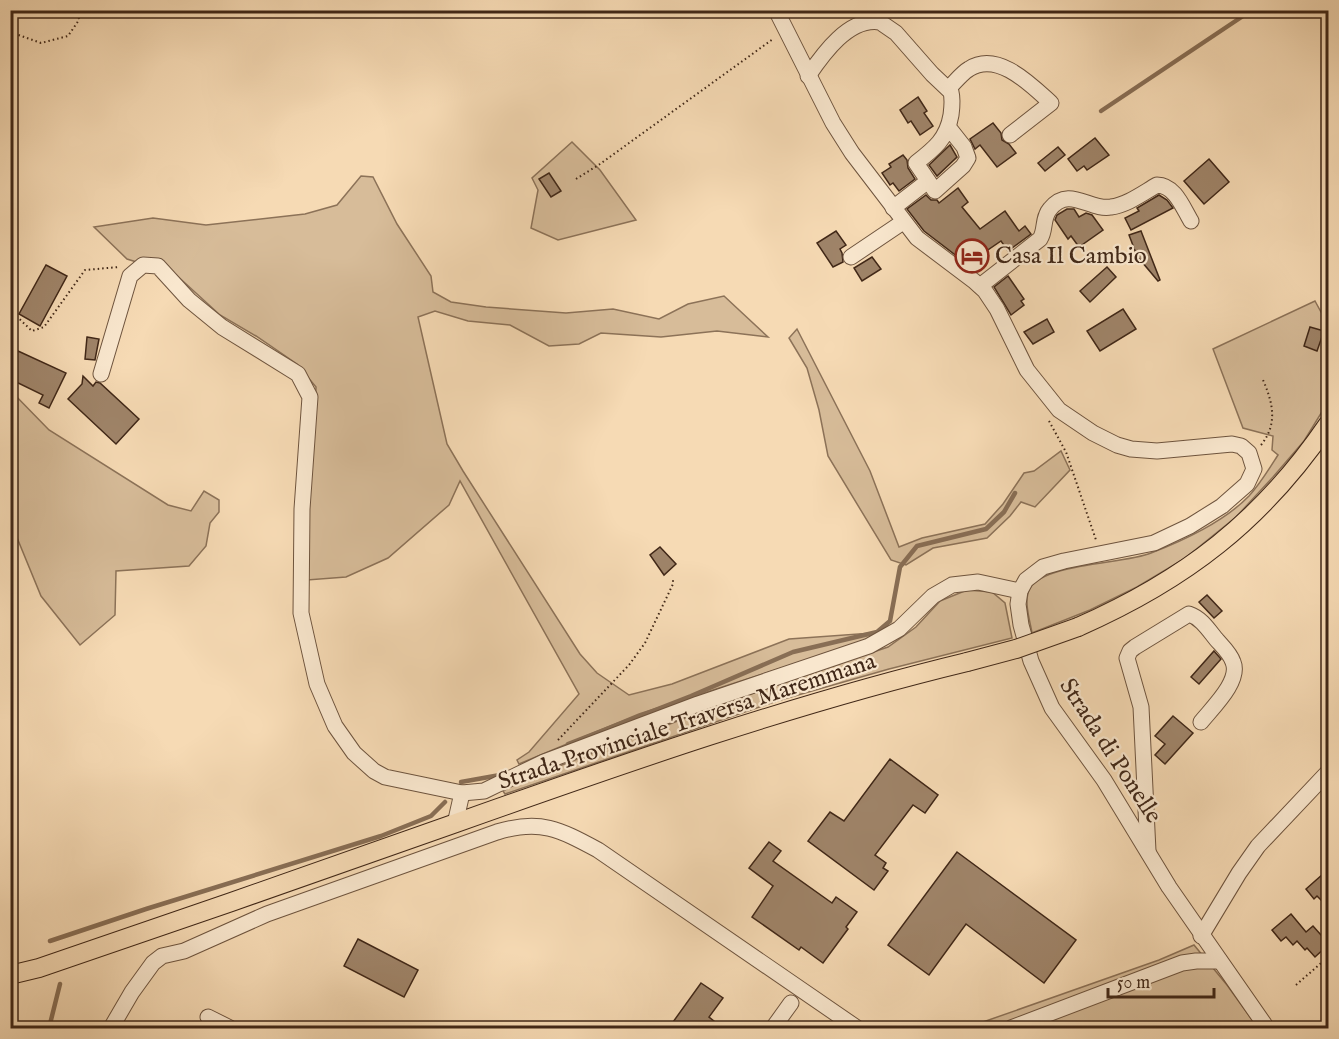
<svg xmlns="http://www.w3.org/2000/svg" width="1339" height="1039" viewBox="0 0 1339 1039" font-family="'IM FELL English',serif">
<rect width="100%" height="100%" fill="#f6dab4"/>
<filter id="stains"><feTurbulence type="fractalNoise" baseFrequency=".00333" numOctaves="4"/><feColorMatrix values="0 0 0 0 .2 0 0 0 0 .09 0 0 0 0 .02 0 0 0 .5 -.17"/></filter>
<radialGradient id="worn" r=".72"><stop offset=".6" stop-color="#630" stop-opacity="0"/><stop offset="1" stop-color="#630" stop-opacity=".3"/></radialGradient>
<g fill="#d7bc99" stroke="#8c7258" stroke-width="1.5">
<path d="M572,142L600,170L636,220L558,240L531,228L538,190L532,178Z"/>
<path d="M361,176L373,177L397,224L431,276L433,292L451,302L486,307L566,313L613,309L659,319L688,304L724,296L768,337L717,331L661,337L601,333L579,344L549,346L510,325L468,321L435,311L418,317L447,444L463,471L580,654L597,673L629,695L672,684L789,639L872,633L871,639L639,714L519,764L517,760L529,752L579,694L460,481L449,505L388,558L346,577L307,580L306,513L313,456L316,387L297,364L256,336L220,315L175,274L127,259L94,227L153,218L206,225L305,214L337,205Z"/>
<path d="M1315,301L1328,325V402L1304,441L1273,477L1236,517L1184,559L1137,587L1090,610L1032,633C1030,620 1023,601 1030,588C1045,563 1125,564 1151,553C1183,541 1225,521 1249,496C1260,484 1269,469 1278,455L1272,450L1273,436L1243,428L1213,349Z"/>
<path d="M797,329L870,471L899,547L922,538L985,524L1003,504L1024,473L1034,471L1061,451L1070,470L1035,507L1021,502L1010,516L987,538L933,548L906,565L891,560L828,456L819,410L807,368L789,338Z"/>
<path d="M11,391L49,430L168,505L191,511L204,491L219,500V512L210,523L206,546L189,566L116,571L115,615L80,645L41,596L11,523Z"/>
<path d="M967,590L992,592L1005,603L1012,638L889,669L777,701L505,794L503,791L525,779L733,700L888,647L916,627L940,601Z"/>
<path d="M1194,945L1227,985L1258,1028H966L1159,960Z"/>
</g>
<g fill="none" stroke-linecap="round" stroke-linejoin="round">
<g stroke="#886e55" stroke-width="4.5">
<path d="M1101,111L1252,10"/>
<path d="M568,744L691,696L793,652L877,632L890,621L900,567L917,546L986,529L1004,512L1015,493"/>
<path d="M461,782L500,775"/>
<path d="M50,941L146,909L381,836L431,816L445,802"/>
<path d="M49,1028L60,984"/>
</g>
</g>
<g fill="#9f8469" stroke="#402717" stroke-width="1.5">
<path d="M918,97L927,111L924,113L933,126L920,135L911,121L908,123L900,110Z"/>
<path d="M993,123L1001,133L1002,140L1009,144L1016,153L997,167L980,145L975,149L970,139Z"/>
<path d="M1095,138L1109,155L1087,170L1084,166L1077,171L1068,159Z"/>
<path d="M950,145L957,157L937,176L929,165Z"/>
<path d="M1058,147L1065,155L1045,171L1038,163Z"/>
<path d="M903,155L907,160L908,168L915,179L899,191L893,183L890,185L882,173L891,167L889,164Z"/>
<path d="M1209,159L1229,182L1204,204L1184,181Z"/>
<path d="M549,173L561,191L551,197L539,179Z"/>
<path d="M958,188L968,202L962,207L980,229L1005,211L1019,231L1025,226L1031,234L1008,251L1001,241L979,256L971,267L924,231L907,209L926,195L931,200H937L939,203Z"/>
<path d="M1159,195L1167,200L1173,208L1131,230L1125,218L1139,211L1137,208Z"/>
<path d="M1067,209H1074L1079,217L1086,213L1092,215L1103,230L1079,247L1071,236L1068,239L1055,220L1057,215Z"/>
<path d="M836,231L846,245L840,249L842,253L843,262L833,267L817,243Z"/>
<path d="M1141,231L1160,280L1158,281L1137,256L1129,235Z"/>
<path d="M872,257L881,269L862,281L854,268Z"/>
<path d="M46,265L67,276L40,326L19,314Z"/>
<path d="M1107,267L1116,277L1090,302L1080,291Z"/>
<path d="M1008,276L1024,299L1021,301L1024,305L1011,315L994,287Z"/>
<path d="M1123,309L1136,329L1100,351L1087,331Z"/>
<path d="M1047,319L1054,332L1033,344L1024,332Z"/>
<path d="M1310,327L1324,331L1317,351L1304,346Z"/>
<path d="M87,337L99,339L95,360L85,359Z"/>
<path d="M18,351L66,373L49,408L39,403L43,395L10,379V367Z"/>
<path d="M83,376L93,386L96,382L100,383L139,419L116,444L68,399L82,384Z"/>
<path d="M660,547L676,564L664,575L650,555Z"/>
<path d="M1207,595L1222,611L1214,618L1199,602Z"/>
<path d="M1214,651L1221,659L1199,684L1191,677Z"/>
<path d="M1173,716L1193,733L1165,764L1155,755L1165,744L1155,736Z"/>
<path d="M890,759L938,795L925,813L913,805L875,855L886,863L883,868L888,871L874,890L808,841L830,812L844,821Z"/>
<path d="M769,842L781,851L773,861L832,903L836,897L857,912L846,927L848,929L823,963L801,947L799,950L752,917L773,886L749,868Z"/>
<path d="M957,852L1076,940L1044,983L966,924L929,975L888,945Z"/>
<path d="M1323,874L1329,880V908L1317,896L1314,899L1306,889Z"/>
<path d="M1291,914L1306,932L1313,926L1329,944L1315,957L1307,948L1305,950L1297,941L1293,945L1286,937L1281,941L1272,930Z"/>
<path d="M358,939L418,970L404,997L344,966Z"/>
<path d="M701,983L723,998L709,1017L724,1029H668Z"/>
</g>
<g fill="none" stroke-linecap="round" stroke-linejoin="round">
<defs>
<g id="minor">
<path d="M776,10L833,123L852,153L917,238L974,281L985,291L997,309L1027,370L1059,410L1093,433L1117,445L1131,449L1157,451L1232,444L1241,446L1249,453L1254,469L1247,484L1222,506L1190,526L1154,543L1064,561L1043,567L1026,580L1020,591L1018,604L1021,625L1031,661L1052,708L1104,780L1169,887L1267,1028"/>
<path d="M808,76C823,54 849,17 880,22L896,33L932,74L951,92C953,100 952,107 951,115C947,139 934,149 916,163L935,191L963,166L968,158L964,147L949,128"/>
<path d="M949,88C955,82 962,73 969,69C998,50 1032,86 1051,103L1010,135"/>
<path d="M893,208L928,181"/>
<path d="M851,257L903,222"/>
<path d="M980,286L1040,239C1046,230 1042,218 1050,209C1069,185 1090,211 1111,207C1127,205 1143,193 1157,185C1175,185 1183,208 1191,221"/>
<path d="M101,374L130,276L143,265L158,266L189,300L222,327L298,374L310,397L302,509L301,613L317,684L335,726L354,753L374,771L385,777L462,793L484,791L544,762L698,704L869,646L899,629L933,596L952,585L978,582L1020,591"/>
<path d="M455,824L462,793"/>
<path d="M1148,851L1141,707L1127,658L1130,651L1135,647L1189,614C1201,618 1208,629 1216,639C1222,646 1230,653 1233,662C1241,681 1212,708 1201,722"/>
<path d="M1201,936L1239,873L1258,846L1328,772"/>
<path d="M208,1017L230,1028"/>
<path d="M111,1028L132,992L153,963L162,956L184,951L267,914L497,832C540,819 559,829 598,850L857,1028"/>
<path d="M773,1028L791,1003"/>
<path d="M1011,1028L1182,963L1196,961H1220"/>
</g>
<g id="major">
<path d="M1078,627C1185,580 1262,521 1328,424"/>
<path d="M10,975L39,968C178,921 318,872 456,823C625,763 793,704 967,662"/>
</g>
</defs>
<use href="#minor" stroke="#6e543e" stroke-width="17"/>
<use href="#major" stroke="#402717" stroke-width="20"/>
<g stroke="#402717" stroke-width="2" stroke-dasharray="1.5 3" stroke-linecap="butt">
<path d="M842,16L847,10"/>
<path d="M10,32L41,43L68,36L79,20L78,10"/>
<path d="M576,179L600,164L773,39"/>
<path d="M10,310L32,331L44,327L85,270L119,267"/>
<path d="M1049,421L1066,452L1096,540"/>
<path d="M1261,445C1278,424 1273,403 1263,380"/>
<path d="M558,740L629,665L645,643L673,584V578"/>
<path d="M1296,985L1328,957"/>
</g>
<use href="#minor" stroke="#f9e7ce" stroke-width="15"/>
<use href="#major" stroke="#f6dab4" stroke-width="18"/>
<defs>
<path id="major-bridge" d="M967,662L1016,649L1078,627"/>
</defs>
<use href="#major-bridge" stroke="#402717" stroke-width="20" stroke-linecap="butt"/>
<use href="#major-bridge" stroke="#f6dab4" stroke-width="18"/>
</g>
<defs>
<symbol id="hotel-ring" viewBox="-11 -11 22 22"><circle r="9.5" fill="#f9e7ce" stroke="#8f2418" stroke-width="1.5"/><path d="M-6-4.5h1.5V1H6V5H4.5V3h-9V5H-6ZM-4 0a1.8 1.8 0 1 1 3.6 0ZM.5 0V-2.5h3Q6-2.5 6 0Z" fill="#8f2418"/></symbol>
</defs>
<g fill-rule="evenodd">
<use href="#hotel-ring" x="953" y="237" width="38" height="38"/>
</g>
<g text-anchor="middle" dominant-baseline="central" stroke-width="4.5" stroke-linejoin="round" paint-order="stroke">
<g font-size="24" fill="#402717" stroke="#f9e7ce" text-anchor="start">
<text x="995" y="256">Casa Il Cambio</text>
</g>
<g font-size="24" fill="#402717" stroke="#f9e7ce">
<text transform="translate(687 722) rotate(-18)">Strada Provinciale Traversa Maremmana</text>
<text transform="translate(1110 751) rotate(57)">Strada di Ponelle</text>
</g>
</g>
<rect width="1339" height="1039" fill="none" stroke="#f6dab4" stroke-width="36"/>
<rect x="12" y="12" width="1315" height="1015" fill="none" stroke="#402717" stroke-width="3"/>
<rect x="18" y="18" width="1303" height="1003" fill="none" stroke="#402717" stroke-width="1.5"/>
<path d="M1108 988v9h106v-9" fill="none" stroke="#402717" stroke-width="3"/>
<text x="1117" y="988" font-size="18" fill="#402717" stroke="#f9e7ce" stroke-width="4.5" paint-order="stroke">50 m</text>
<rect width="100%" height="100%" filter="url(#stains)"/>
<rect width="100%" height="100%" fill="url(#worn)"/>
</svg>
